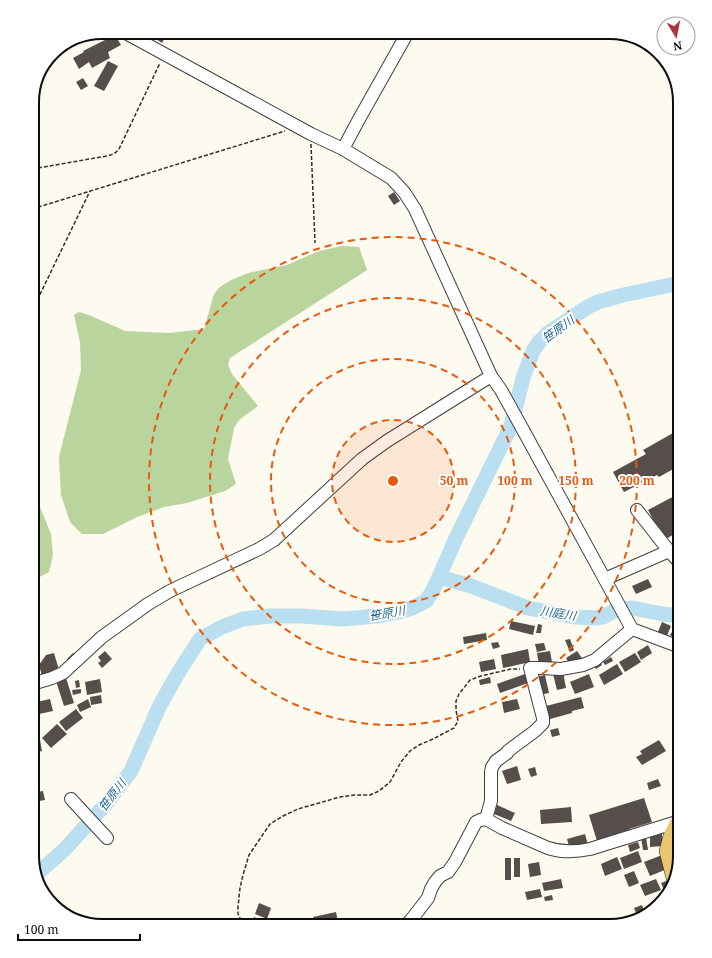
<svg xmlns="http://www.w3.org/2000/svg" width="712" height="958" viewBox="0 0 712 958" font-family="'Noto Serif','Noto Sans JP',serif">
<rect width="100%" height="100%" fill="#fdfaef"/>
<g fill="#b9d49d">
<path d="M342,246L359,247L367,270L230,358L228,365L232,374L258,406L239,420L234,428L228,459L236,484L225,491L187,503L164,507L137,517L103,534H82L70,522L61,495L60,477L59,457L81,370L80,342L74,315L79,312L89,315L125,331L169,333L204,329L214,294L220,287L231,280L248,273L287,265L319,251Z"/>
<path d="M32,484L35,488L38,502L51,534L53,555L49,572L32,581Z"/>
</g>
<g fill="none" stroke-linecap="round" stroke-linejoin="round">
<g stroke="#b9dff0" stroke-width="15">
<path d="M439,577L471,586L528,608L575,617L595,618L603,617L614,611L632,608L663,614L680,616"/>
<path d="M37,874L65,849L105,805L131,771L159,707L178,673L200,639L222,627L243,619L270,616H302L342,619L378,616L399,612L412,608L426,601L432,592L439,577L456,538L511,426L523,378L533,351L539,342L548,333L586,308L598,302L623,295L680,283"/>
</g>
</g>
<g fill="#554e4b">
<path d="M160,32H168L162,43L156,39Z"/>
<path d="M115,35L121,45L108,52L110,58L92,68L89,62L79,69L73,58L84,52L83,51Z"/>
<path d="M108,61L118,66L104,91L94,86Z"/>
<path d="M83,78L88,86L81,90L76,82Z"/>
<path d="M394,192L400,201L394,205L388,196Z"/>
<path d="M673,433L680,445V473L677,467L659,477L657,475L624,492L613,472L646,454L643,450Z"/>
<path d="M680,493V531L664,540L648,510Z"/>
<path d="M648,579L652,587L636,594L632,586Z"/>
<path d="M511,621L535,626L533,635L509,629Z"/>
<path d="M662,622L671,626L666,638L657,634Z"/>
<path d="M538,624L542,625L541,633H536Z"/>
<path d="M677,624L680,625V632L676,639L670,635Z"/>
<path d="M486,633L487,640L464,644L463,637Z"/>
<path d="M570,639L574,650L570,652L565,640Z"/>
<path d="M498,642L500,647L493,649L491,643Z"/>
<path d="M544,643L546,650L537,652L535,644Z"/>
<path d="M648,645L652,653L641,660L637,652Z"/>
<path d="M528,649L530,662L503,668L501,655Z"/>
<path d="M105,651L112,659L102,668L98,663L101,661L98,657Z"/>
<path d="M550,651L552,662L539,665L537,653Z"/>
<path d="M577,651L584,661L571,666L566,658Z"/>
<path d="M54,653L59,670L42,676L39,665L46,655Z"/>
<path d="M73,653L76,655L69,661L67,659Z"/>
<path d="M635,653L641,662L625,672L619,662Z"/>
<path d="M611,657L613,661L605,665L603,662Z"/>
<path d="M494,659L496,669L481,672L479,662Z"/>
<path d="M600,662L602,665L596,669L594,666Z"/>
<path d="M617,664L623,674L604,685L599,675Z"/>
<path d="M563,672L566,688L557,690L553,674Z"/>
<path d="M525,674L528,683L500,693L497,684Z"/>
<path d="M589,674L594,687L575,694L570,682Z"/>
<rect x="677" y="674" width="3" height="7"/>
<path d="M545,675L549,693L539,695L535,677Z"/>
<path d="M490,677L491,683L480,685L479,680Z"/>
<path d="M66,678L74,703L64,706L56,681Z"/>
<path d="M100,679L102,692L87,695L85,682Z"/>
<path d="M79,680L80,687L76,688L75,681Z"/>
<path d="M81,689V693L73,695L72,690Z"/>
<path d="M101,695L102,703L91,705L90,697Z"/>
<path d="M581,697L584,708L572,711V713L550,719L546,706Z"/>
<path d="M50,699L53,711L39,714L37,702Z"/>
<path d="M88,699L91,707L80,712L77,705Z"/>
<path d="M517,699L520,709L504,713L502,702Z"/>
<path d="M32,703H35L37,715L32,716Z"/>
<path d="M76,709L83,718L66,731L59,722Z"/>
<path d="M57,724L67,734L51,748L42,738Z"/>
<path d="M558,728L560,735L552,737L550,730Z"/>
<path d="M680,730V743H679L677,731Z"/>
<path d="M39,734L42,751L33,753L32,735Z"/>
<path d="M659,740L666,751L642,765L636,757L642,754L640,751Z"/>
<path d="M517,766L521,780L507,784L502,771Z"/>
<path d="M535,767L537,775L531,777L528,769Z"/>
<path d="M680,775V784L677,782Z"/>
<path d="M658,779L661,786L649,790L647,783Z"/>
<path d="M43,791L45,800L33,802L32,793Z"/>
<path d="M644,798L652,822L629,829L630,831L597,841L589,815Z"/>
<path d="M497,805L515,813L511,821L494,814Z"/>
<path d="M571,807L572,822L541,824L540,810Z"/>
<path d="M585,834L588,845L570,850L567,839Z"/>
<path d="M662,834L663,846L650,847V835Z"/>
<path d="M641,837H646L648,850H643Z"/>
<path d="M638,842L640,848L630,852L628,845Z"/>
<path d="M638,851L642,862L624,869L620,858Z"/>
<path d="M662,855L667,869L650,876L644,862Z"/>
<path d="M617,857L622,869L605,876L601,864Z"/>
<rect x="505" y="858" width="6" height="22"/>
<rect x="514" y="858" width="6" height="19"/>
<path d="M539,862L541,875L530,877L528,864Z"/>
<path d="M634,871L639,883L629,887L624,875Z"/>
<path d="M561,879L563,888L544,891L542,883Z"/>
<path d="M656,879L661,890L645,896L640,885Z"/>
<path d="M669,880L672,887L664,890L661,883Z"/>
<path d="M540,889L542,897L527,900L525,892Z"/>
<path d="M552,895L553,900L545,901L544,897Z"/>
<path d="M259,903L271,908L267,919L255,914Z"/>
<path d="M642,905L646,916L638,918L634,908Z"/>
<path d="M336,912L338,923L325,926H315L313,917Z"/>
<path d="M254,917L260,919L258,926H252Z"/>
</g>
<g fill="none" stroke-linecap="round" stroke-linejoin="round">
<defs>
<g id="minor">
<path d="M124,32L311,134L343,149L391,178L404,192L415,209L491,376L501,390L522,428L632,629L680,647"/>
<path d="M343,149L358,121L408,32"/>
<path d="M637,510L669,551L680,563"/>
<path d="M605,579L669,551"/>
<path d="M32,684L52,678L63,673L102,637L148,604L170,591L259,549L274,540L362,459L387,441L491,376"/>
<path d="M71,799L107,838"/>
<path d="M486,819L491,801V772L492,767L496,761L507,753L508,751L535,731L543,723V718L530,668H540L561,669L583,665L595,660L632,629"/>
<path d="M405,926L411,920L428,898L431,889L435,882L440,876L448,872L455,862L476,822L480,820L486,819L502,828L548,848C563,853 576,852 590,849L680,821"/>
</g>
<path id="major" d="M674,878L667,851L671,836L680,818"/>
</defs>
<use href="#minor" stroke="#404040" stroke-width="14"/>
<use href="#major" stroke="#1e1e1e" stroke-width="16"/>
<g stroke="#2f2f2f" stroke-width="1.5" stroke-dasharray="4 2" stroke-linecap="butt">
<path d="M311,144L315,243"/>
<path d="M32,169L107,156C112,155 116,153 119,149L160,63"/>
<path d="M32,209L285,131"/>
<path d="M32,311L90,191"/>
<path d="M244,926L238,914V907L240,888L243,875L249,855L270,824L283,816L298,809L340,797L354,795H370L379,791L390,782L401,762L410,751L419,745L433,739L454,728L458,721L456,710V701L459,694L470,680L481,676L511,669H520"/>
</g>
<use href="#minor" stroke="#fff" stroke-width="12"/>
<use href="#major" stroke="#ebc672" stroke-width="15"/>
</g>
<circle cx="393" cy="481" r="61" fill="#e8590c" fill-opacity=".12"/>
<g fill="none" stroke="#e8590c" stroke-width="2" stroke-dasharray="7 5">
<circle cx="393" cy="481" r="61"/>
<circle cx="393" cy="481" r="122"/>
<circle cx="393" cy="481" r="183"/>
<circle cx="393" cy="481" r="244"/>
</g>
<g text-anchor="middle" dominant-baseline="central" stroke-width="4" stroke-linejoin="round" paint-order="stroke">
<g font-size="12" font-style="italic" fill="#236992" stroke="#fff">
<text transform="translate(558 329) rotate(-36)">笹原川</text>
<text transform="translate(387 613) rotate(-10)">笹原川</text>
<text transform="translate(558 613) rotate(9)">川庭川</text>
<text transform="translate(112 795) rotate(-52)">笹原川</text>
</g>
</g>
<path d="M0 0H712V958H0ZM102 39H610A63 63 0 0 1 673 102V856A63 63 0 0 1 610 919H102A63 63 0 0 1 39 856V102A63 63 0 0 1 102 39Z" fill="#fff" fill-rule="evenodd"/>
<path fill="none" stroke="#0d0d0d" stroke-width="2" d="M102 39H610A63 63 0 0 1 673 102V856A63 63 0 0 1 610 919H102A63 63 0 0 1 39 856V102A63 63 0 0 1 102 39Z"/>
<circle cx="393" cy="481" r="6" fill="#e8590c" stroke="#fff" stroke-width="2"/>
<g font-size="12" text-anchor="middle" font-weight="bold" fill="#e8590c" stroke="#fff" stroke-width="4" stroke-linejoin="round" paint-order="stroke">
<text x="454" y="485">50 m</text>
<text x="515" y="485">100 m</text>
<text x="576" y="485">150 m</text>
<text x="637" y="485">200 m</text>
</g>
<g transform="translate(676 36) rotate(170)"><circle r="19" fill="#ffffff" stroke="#9e9e9e"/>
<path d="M0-3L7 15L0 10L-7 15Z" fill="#af3341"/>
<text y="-6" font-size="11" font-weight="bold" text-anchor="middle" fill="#0d0d0d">N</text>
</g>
<path d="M18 934v6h122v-6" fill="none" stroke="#0d0d0d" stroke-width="2"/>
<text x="24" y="934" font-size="12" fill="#0d0d0d" stroke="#ffffff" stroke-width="3" paint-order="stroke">100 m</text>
</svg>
